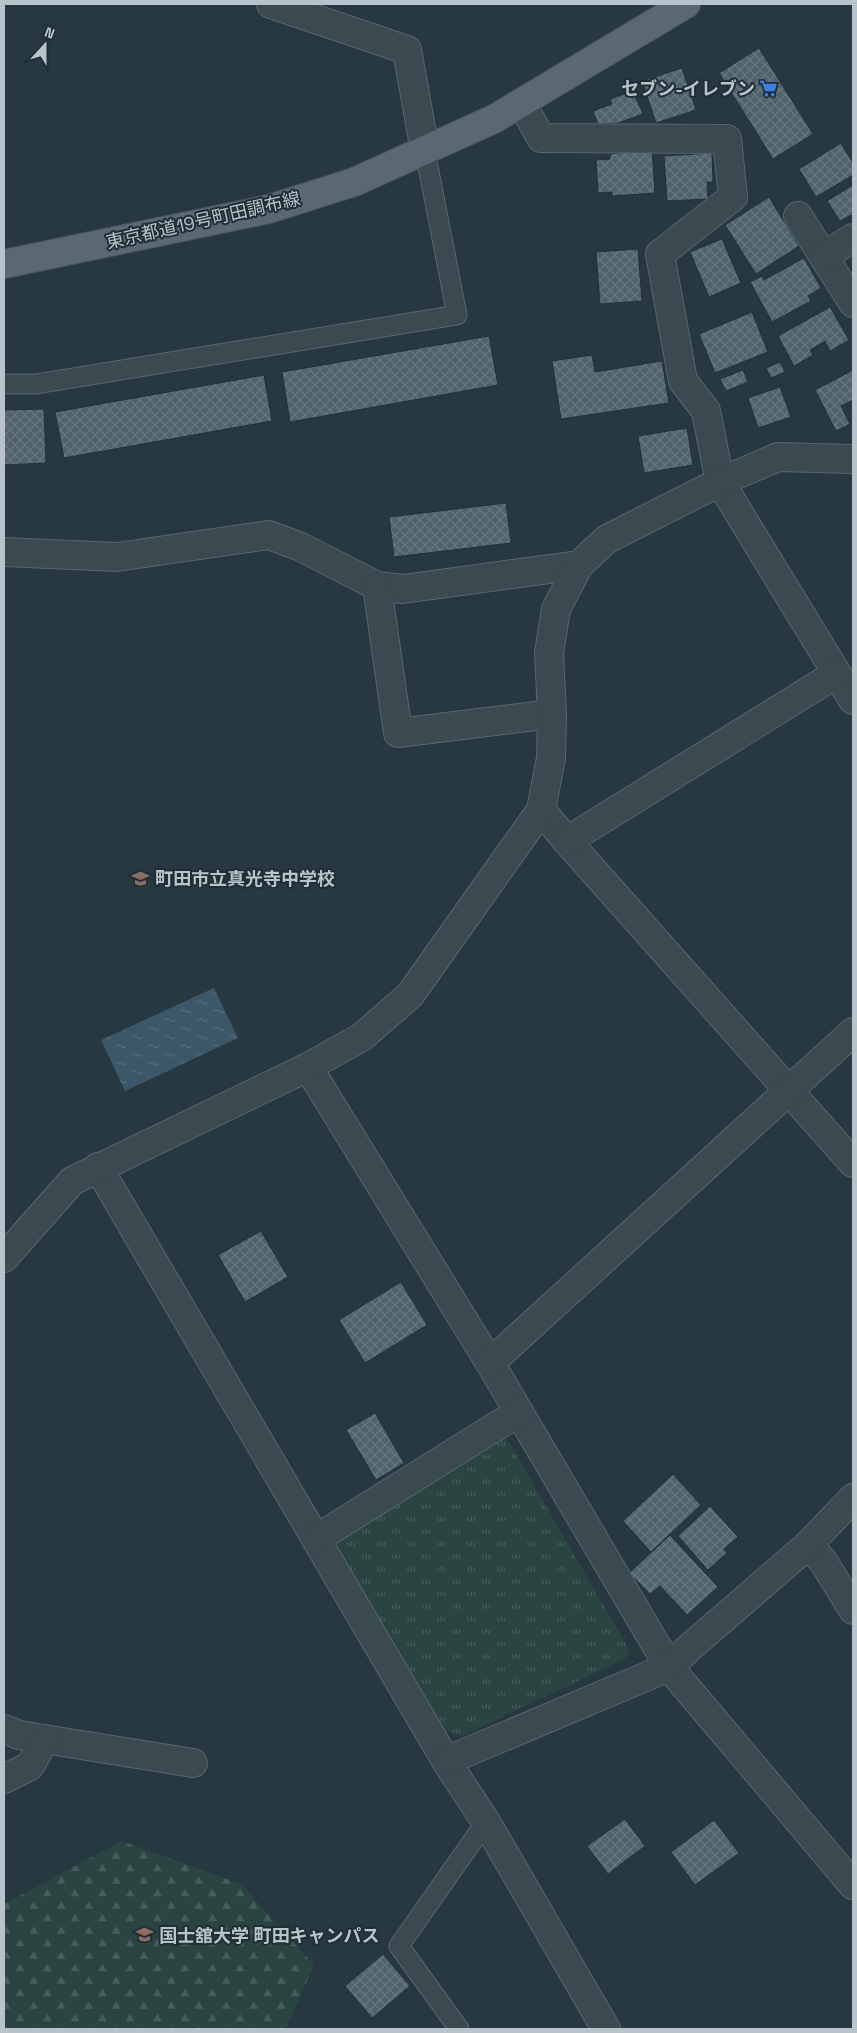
<svg xmlns="http://www.w3.org/2000/svg" width="857" height="2033" viewBox="0 0 857 2033" font-family="'Space Grotesk','Noto Sans JP',sans-serif">
<defs>
<pattern id="forest-firs" width="22" height="20" patternUnits="userSpaceOnUse" patternTransform="scale(1.25)"><rect width="22" height="20" fill="#2a4441"/><path d="M5 1l3.5 6h-7zM16 11l3.5 6h-7z" fill="#475d5b"/></pattern>
<pattern id="park-tufts" width="24" height="20" patternUnits="userSpaceOnUse" patternTransform="scale(1.25)"><rect width="24" height="20" fill="#2a4441"/><path d="M3 7l-1-3M5 7V3M7 7l1-3M15 17l-1-3M17 17v-4M19 17l1-3" fill="none" stroke="#475d5b"/></pattern>
<pattern id="water-ripples" width="26" height="14" patternUnits="userSpaceOnUse" patternTransform="scale(1.25)"><rect width="26" height="14" fill="#3b5768"/><path d="M2 4q2-2 4 0t4 0M15 11q2-2 4 0t4 0" fill="none" stroke="#556e7c"/></pattern>
<pattern id="building-cross-hatch" width="8" height="8" patternUnits="userSpaceOnUse" patternTransform="scale(1.25)"><rect width="8" height="8" fill="#50626c"/><path d="M0 0l8 8M0 8l8-8" fill="none" stroke="#677780"/></pattern>
</defs>
<rect width="100%" height="100%" fill="#273841"/>
<path fill="url(#forest-firs)" d="M122,1841L241,1884L314,1965L286,2029H4V1904Z"/>
<path fill="url(#park-tufts)" d="M503,1432L629,1649L625,1659L462,1736L445,1731L329,1540Z"/>
<path fill="url(#water-ripples)" d="M214,988L238,1038L125,1091L101,1040Z"/>
<g fill="url(#building-cross-hatch)" stroke="#223038">
<path d="M759,48L813,134L773,159L719,73Z"/>
<path d="M682,68L696,110L656,123L642,81Z"/>
<path d="M633,91L643,114L618,123L598,124L593,111L612,104L610,99Z"/>
<path d="M841,143L853,163V175L816,197L799,169Z"/>
<path d="M652,150L655,193L612,196V192L598,193L596,160L610,159V154Z"/>
<path d="M712,153L713,182H707L708,199L667,201L664,156Z"/>
<path d="M853,185V219L851,215L840,221L827,201Z"/>
<path d="M769,197L799,246L756,274L725,225Z"/>
<path d="M722,239L741,283L709,297L690,252Z"/>
<path d="M638,249L642,301L600,304L596,252Z"/>
<path d="M804,258L821,288L808,296L811,301L772,322L750,282L762,276L764,280Z"/>
<path d="M830,307L849,340L830,351L825,341L810,350L813,355L794,366L778,336Z"/>
<path d="M752,312L768,352L715,373L699,334Z"/>
<path d="M489,336L498,385L290,422L282,372Z"/>
<path d="M592,355L595,372L662,361L669,403L561,419L552,361Z"/>
<path d="M780,362L785,372L771,378L766,368Z"/>
<path d="M743,370L748,382L726,391L720,379Z"/>
<path d="M853,370V400L841,406L850,424L836,431L815,390Z"/>
<path d="M264,375L272,421L64,458L55,412Z"/>
<path d="M780,387L791,417L758,428L748,398Z"/>
<path d="M44,409L46,463L4,465V410Z"/>
<path d="M687,428L693,465L644,473L638,436Z"/>
<path d="M506,503L511,543L394,557L389,517Z"/>
<path d="M261,1231L288,1277L245,1302L218,1255Z"/>
<path d="M401,1282L427,1325L365,1363L339,1320Z"/>
<path d="M375,1413L404,1463L376,1480L346,1430Z"/>
<path d="M673,1474L701,1505L651,1552L623,1521Z"/>
<path d="M710,1506L738,1537L724,1549L727,1553L708,1570L678,1536Z"/>
<path d="M670,1535L718,1587L687,1615L660,1586L650,1594L629,1573Z"/>
<path d="M625,1819L645,1846L608,1874L587,1846Z"/>
<path d="M714,1820L739,1853L695,1885L671,1852Z"/>
<path d="M383,1954L410,1986L372,2018L345,1986Z"/>
</g>
<g fill="none" stroke-linecap="round" stroke-linejoin="round">
<defs>
<g id="service">
<path d="M4,384H36L457,315L425,151"/>
<path d="M459,2029L399,1946L486,1822"/>
</g>
<g id="minor">
<path d="M271,4L407,50L425,151"/>
<path d="M522,104L541,138L727,139L733,197L660,254L683,381L706,411L720,482L853,700"/>
<path d="M798,216L853,303"/>
<path d="M824,256L853,238"/>
<path d="M4,552L117,557L269,535L301,547L377,586L403,589L579,565"/>
<path d="M377,586L398,733L552,714"/>
<path d="M541,810L567,841L853,1163"/>
<path d="M567,841L836,674"/>
<path d="M308,1067L490,1363L669,1667L853,1885"/>
<path d="M98,1167L446,1761L486,1822L606,2029"/>
<path d="M4,1258L72,1181L308,1067L362,1037L410,995L541,810L551,758L552,714L549,653L556,609L579,565L607,539L720,482L778,457L853,459"/>
<path d="M490,1363L853,1032"/>
<path d="M316,1539L519,1412"/>
<path d="M808,1545L823,1561L853,1610"/>
<path d="M4,1729L19,1735L193,1763"/>
<path d="M446,1761L669,1667L689,1648L808,1545L853,1498"/>
<path d="M4,1779L30,1766L45,1739"/>
</g>
<path id="primary" d="M4,264L269,209L354,182L494,119L686,4"/>
</defs>
<use href="#service" stroke="#59666e" stroke-width="21"/>
<use href="#minor" stroke="#59666e" stroke-width="30"/>
<use href="#primary" stroke="#48555d" stroke-width="30"/>
<use href="#service" stroke="#3b4951" stroke-width="19"/>
<use href="#minor" stroke="#3b4951" stroke-width="28"/>
<use href="#primary" stroke="#596871" stroke-width="28"/>
</g>
<defs>
<symbol id="supermarket-bare" viewBox="-9 -9 18 18"><path d="M-6-5.5h2.5l.6 2H6L4.5 2H-2.5L-4.4-4H-6ZM-1.5 3.2a1.3 1.3 0 1 0 .1 0ZM3 3.2a1.3 1.3 0 1 0 .1 0Z" fill="#3f7fe0" stroke="#202e36" stroke-width="2.5" paint-order="stroke"/></symbol>
<symbol id="school-bare" viewBox="-9 -9 18 18"><path d="M0-5L7-2L0 1L-7-2ZM-4 1L0 2.5L4 1V4Q0 6-4 4Z" fill="#8d6e63" stroke="#202e36" stroke-width="2.5" paint-order="stroke"/></symbol>
<symbol id="university-bare" viewBox="-9 -9 18 18"><path d="M0-5L7-2L0 1L-7-2ZM-4 1L0 2.5L4 1V4Q0 6-4 4Z" fill="#8d6e63" stroke="#202e36" stroke-width="2.5" paint-order="stroke"/></symbol>
</defs>
<g fill-rule="evenodd">
<use href="#supermarket-bare" x="756" y="76" width="25" height="25"/>
<use href="#school-bare" x="128" y="866" width="25" height="25"/>
<use href="#university-bare" x="132" y="1922" width="25" height="25"/>
</g>
<g text-anchor="middle" dominant-baseline="central" stroke-width="4" stroke-linejoin="round" paint-order="stroke">
<g font-size="18" font-weight="bold" fill="#b8c3cb" stroke="#202e36" text-anchor="start">
<text x="755" y="88" text-anchor="end">セブン-イレブン</text>
<text x="155" y="878">町田市立真光寺中学校</text>
<text x="159" y="1935">国士舘大学 町田キャンパス</text>
</g>
<g font-size="18" fill="#b8c3cb" stroke="#202e36">
<text transform="translate(203 220) rotate(-13)">東京都道19号町田調布線</text>
</g>
</g>
<rect width="857" height="2033" fill="none" stroke="#b8c3cb" stroke-width="10"/>
<g transform="translate(45 45) rotate(21)" stroke="#202e36" stroke-width="4" paint-order="stroke">
<path d="M0-4L9 19L0 12L-9 19Z" fill="#b8c3cb"/>
<text y="-8" font-size="14" font-weight="bold" text-anchor="middle" fill="#b8c3cb">N</text>
</g>
</svg>
